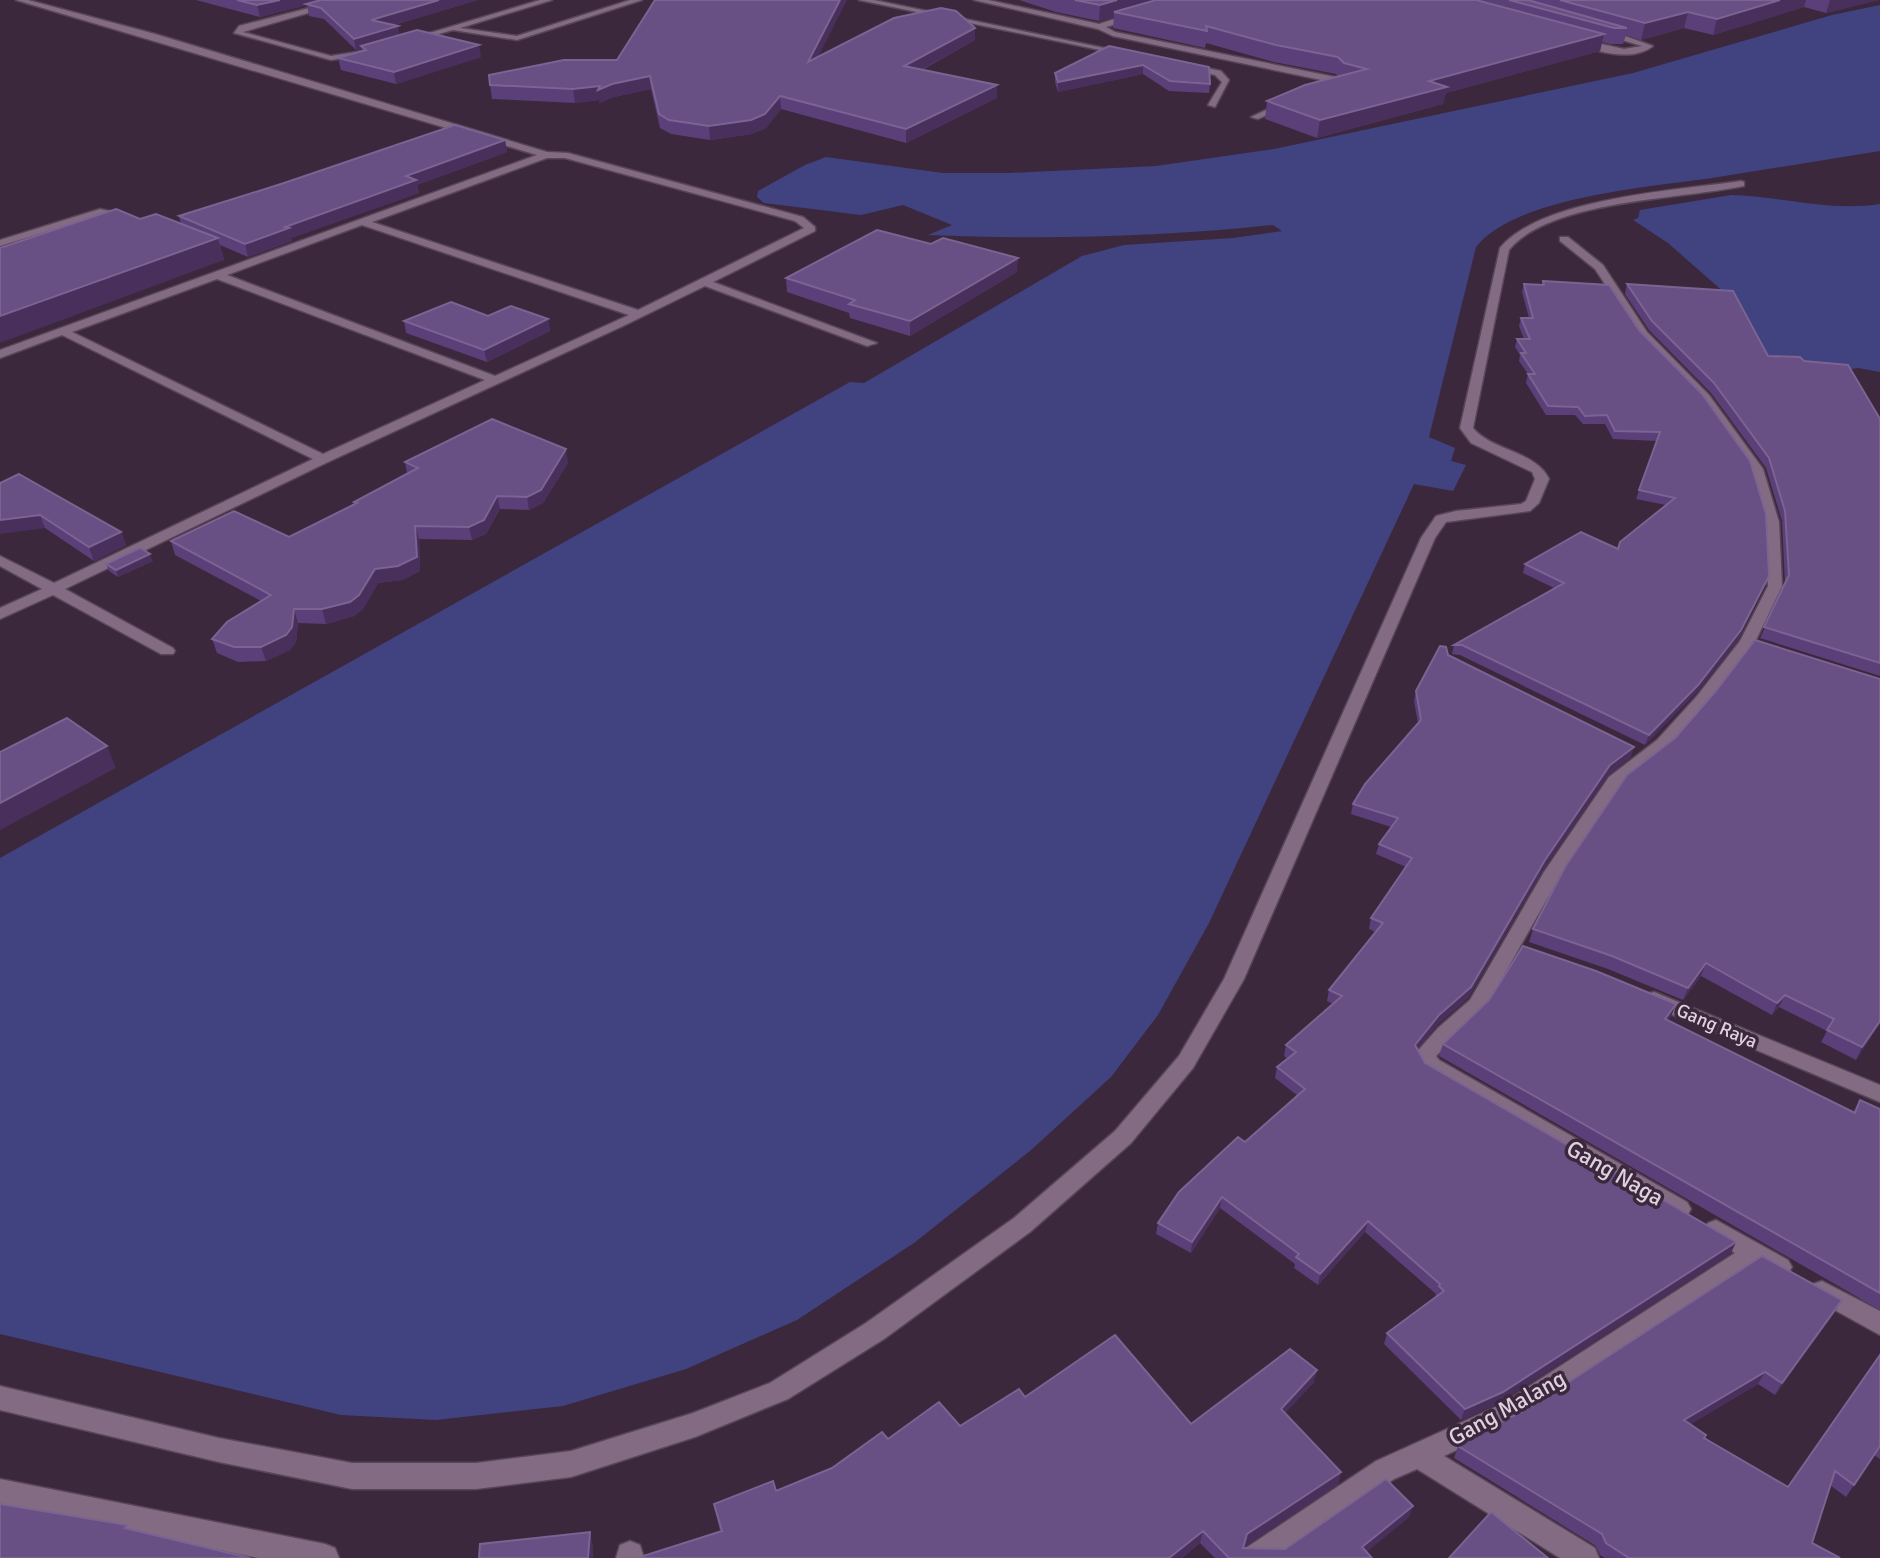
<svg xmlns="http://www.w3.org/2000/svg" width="1880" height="1558" viewBox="0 0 1880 1558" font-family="Signika,sans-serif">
<rect width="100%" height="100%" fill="#3c283c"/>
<g fill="#414280">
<path d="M1880,5V151C1824,160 1768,169 1712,178C1650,187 1515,197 1476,247L1429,437L1455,448L1451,461L1466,465L1453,491L1414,484L1209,923L1158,1015L1111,1077L1030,1151L914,1243L797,1320L686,1369L563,1406L436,1420L341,1415L0,1334V858L850,382L864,383L1082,256L1124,245L1233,238L1282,231L1273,225C1158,237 1044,240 928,235L952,225L903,205L861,215L764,203L757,197L758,191L805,165L826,157L943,173H1009L1156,166L1274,149L1633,73L1832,15Z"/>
<path d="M1731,195C1780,196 1832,212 1880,204V372L1858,368L1809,376L1747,345L1726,294L1668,243L1633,220L1638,218L1640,210Z"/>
</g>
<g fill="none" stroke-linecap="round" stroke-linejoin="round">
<defs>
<g id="service">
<path d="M16,0H28L155,34L547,152L568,153L803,217L815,227V231L713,282L877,343L867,346L705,286L623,326L328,462L65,589L173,648L175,651L173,654H161L53,595L0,619V608L42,589L0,566V556L54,583L313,459L62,335L0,358V350L537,155ZM547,158H565L795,221L804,228L638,310L372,222ZM362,225L629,315L495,376L227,275ZM217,279L485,380L323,454L72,332Z"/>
<path d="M340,0H353L243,32L331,56L363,51L366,55L331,60L234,33L239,26Z"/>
<path d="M540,0H552L460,28L517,36L630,0H642L517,40L453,30L410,42L406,40Z"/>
<path d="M859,0H874L1128,53L1124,55Z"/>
<path d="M974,0H988L1099,24L1174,0H1184L1159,12L1106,27L1115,32L1335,77L1339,80V84L1321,93L1318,88L1331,82L1113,36L1098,29Z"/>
<path d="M1602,30H1608L1653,46C1633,62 1595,53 1575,41L1579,39L1624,49L1642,46L1602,34Z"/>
<path d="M1183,63L1221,71L1229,80L1215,107L1208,105L1222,82L1215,75L1183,67Z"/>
<path d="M1283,102L1290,104L1258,119L1251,117Z"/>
<path d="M100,209L132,216L127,219L100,215L0,246V240Z"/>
</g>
<g id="minor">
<path d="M1741,181L1744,182V186C1683,199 1549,200 1509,250L1473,428C1492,451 1536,451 1549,479L1539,503L1530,511L1446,522L1435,538L1244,979L1193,1068L1131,1143L1030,1232L884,1339L788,1399L695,1437L571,1477L476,1489H352L219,1462L0,1410V1386L219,1438L352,1463H476L571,1451L693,1413L770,1383L866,1323L1014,1218L1115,1131L1179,1056L1224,979L1421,538L1436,516L1456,511L1521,504L1526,501L1535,479L1532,472L1471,443L1460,428L1500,248C1541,198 1679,190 1741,181Z"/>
<path d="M1560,237H1568L1603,265L1647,332L1709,395L1763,469L1779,522L1782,586L1755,642L1709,702L1669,748L1621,785L1559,878L1484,1010L1436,1056L1439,1060L1687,1202L1691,1209L1687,1216L1679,1219L1423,1072L1414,1055L1438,1028L1470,1000L1544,872L1609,777L1657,740L1697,696L1740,641L1768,586L1765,522L1749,469L1701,401L1639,336L1595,269L1560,241Z"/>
<path d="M1654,992L1880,1085V1102L1647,1004L1644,999L1647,994Z"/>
<path d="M1716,1220L1788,1260L1792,1267L1788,1274L1780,1277L1756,1265L1518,1421L1444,1456L1595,1548L1599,1558H1560L1417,1469L1394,1479L1280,1558H1242L1246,1548L1376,1461L1500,1405L1735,1253L1708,1237L1704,1230L1708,1223Z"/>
<path d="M1822,1281L1880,1311V1335L1813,1298L1810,1291L1813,1284Z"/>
<path d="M0,1479L325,1544L335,1548L339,1558H258L0,1505Z"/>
<path d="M630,1541L640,1545L644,1558H616L620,1545Z"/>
</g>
</defs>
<use href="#service" stroke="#574657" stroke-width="3"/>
<use href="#minor" stroke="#574657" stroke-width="3"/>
<use href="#service" fill="#836c83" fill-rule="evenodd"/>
<use href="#minor" fill="#836c83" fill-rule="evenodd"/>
</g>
<g fill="#5a3f79">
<path d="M196,0H478L394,25L400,35L481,57L396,84L341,70L338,58L362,51V49L356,50L324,19L309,16L307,5L260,17Z"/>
<path d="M1019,0H1879L1826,13L1804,7L1713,35L1684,28L1641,40L1626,35L1623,44H1610L1602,42L1600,51L1446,93L1443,104L1317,138L1265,119L1267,101L1338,77L1336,74L1274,62L1206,43L1205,48L1113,28L1114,17L1099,21L1056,12Z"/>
<path d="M975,28V40L922,70L997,85V98L906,143L781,109L766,128L752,134L710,140L671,134L660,128L651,89L614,97L599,103V100L575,103L492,99L490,85L617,60L818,57Z"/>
<path d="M1109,46L1210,84L1209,93L1169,91L1143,74L1058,92L1055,82V73Z"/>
<path d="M505,140L507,152L417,185L419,193L291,238L292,241L248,257L220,245L224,260L140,219L181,224L179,216Z"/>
<path d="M931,244L1017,272L910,336L850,318L849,313L787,292L786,278Z"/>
<path d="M1543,281L1609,285L1769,576L1765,585L1738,640L1695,694L1645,745L1460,655L1452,654L1454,645L1554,588L1523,573L1525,564L1618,549L1666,505L1636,499L1657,441L1613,439L1605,424H1583L1575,415H1546L1526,383L1528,374L1519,361L1520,355L1515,347L1517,339H1524L1519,326L1521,318H1529L1522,292L1524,284L1542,285Z"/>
<path d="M1627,284L1768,356L1804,361L1880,419V676L1760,638L1785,584L1782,521L1766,468L1711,393L1649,330L1625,294Z"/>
<path d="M488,316L548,319L550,331L487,362L406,333L404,321Z"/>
<path d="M405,462L568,463L543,503L529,510L500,509L486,534L472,540L419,539L420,571L402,580L378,583L363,609L354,616L326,624L298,623L296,642L290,650L266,661L238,662L217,653L212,639L261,601L175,555L171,541L289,537L355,504L354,502L407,473Z"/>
<path d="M0,483L121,532L126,545L94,561L45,528Z"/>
<path d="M153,561L118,577L109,571L106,564Z"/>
<path d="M1448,655L1631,757L1607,776L1542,871L1468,998L1436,1026L1417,1050L1425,1063L1736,1242L1731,1253L1499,1403L1461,1420L1384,1344L1387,1333L1435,1297L1436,1294L1365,1232L1318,1285L1294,1268L1295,1264L1220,1208L1191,1253L1156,1234L1158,1223L1245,1142L1298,1096L1275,1078L1277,1067L1288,1059L1284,1056L1286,1045L1333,1004L1327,1001L1329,990L1375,932L1369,929L1371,918L1406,867L1376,854L1379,844L1391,827L1351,814L1353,804L1418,723L1414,701L1416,691Z"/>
<path d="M1880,679V1023L1856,1060L1821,1042L1827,1031L1779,1007L1772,1015L1701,976L1683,1000L1608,969L1529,942L1533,929Z"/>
<path d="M1671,1017L1668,1020L1853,1112L1860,1100L1880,1109V1310L1439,1056L1443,1044Z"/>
<path d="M1842,1300L1835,1312L1775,1395L1758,1384L1690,1424L1704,1438L1788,1487L1880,1355V1459L1874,1455L1846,1497L1830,1485L1812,1543L1840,1558H1605L1600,1555L1596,1546L1454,1458L1458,1446Z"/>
<path d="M1314,1382L1285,1413L1341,1472L1338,1484L1245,1546L1244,1548L1285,1549L1409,1517L1366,1552L1372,1558H1215L1200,1543L1182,1558H644L720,1531L714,1504L776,1491L832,1468L888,1439L960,1426L1025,1397L1191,1424Z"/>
</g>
<g fill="#482f5c">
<path d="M280,0H329L306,4L307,5L260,17L257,5Z"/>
<path d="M439,0H478L373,31L371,20Z"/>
<path d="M840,0H847L809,75L808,62Z"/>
<path d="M1117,0H1165L1114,12V17L1099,21L1100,5Z"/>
<path d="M1780,0H1806L1804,7L1713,35L1717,19Z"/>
<path d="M1830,0H1879L1826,13Z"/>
<path d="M1688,12L1684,28L1641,40L1645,23Z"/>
<path d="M398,26L400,38L361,46L362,49L356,50L354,39Z"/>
<path d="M975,28V40L904,79V66Z"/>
<path d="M1604,34L1600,51L1446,93L1443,104L1317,138L1320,120L1429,81Z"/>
<path d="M479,45L481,57L396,84L394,72Z"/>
<path d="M1143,65V74L1058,92V82Z"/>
<path d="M650,76L651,89L614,97L599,103V100L575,103L573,89Z"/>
<path d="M997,85V98L906,143V129Z"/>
<path d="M780,96L781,109L766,128L752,134L710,140L709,126Z"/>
<path d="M505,140L507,152L417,185L419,193L291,238L292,241L248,257L245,244L406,176Z"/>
<path d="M218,238L224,260L0,343V316Z"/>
<path d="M1018,258L1017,272L910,336V321Z"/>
<path d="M548,319L550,331L487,362L484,350Z"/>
<path d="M566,449L568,463L543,503L529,510L527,497Z"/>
<path d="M497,496L500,509L486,534L472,540L469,527Z"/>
<path d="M40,515L45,528L0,534V520Z"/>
<path d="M415,526L419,539L420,571L402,580L378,583L363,609L354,616L326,624L322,609Z"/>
<path d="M121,532L126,545L94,561L89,547Z"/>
<path d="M150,554L153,561L118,577L116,570Z"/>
<path d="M1769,576L1765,585L1738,640L1695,694L1645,745L1649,735Z"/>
<path d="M294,609L298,623L296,642L290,650L266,661L261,647Z"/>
<path d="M107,746L116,768L0,830V803Z"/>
<path d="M1634,747L1631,757L1607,776L1542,871L1468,998L1436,1026L1412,1056L1415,1045L1610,765Z"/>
<path d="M1706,963L1701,976L1683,1000L1688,988Z"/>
<path d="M1785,995L1779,1007L1772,1015L1777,1003Z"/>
<path d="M1676,1004L1671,1017L1660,1031L1665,1019Z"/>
<path d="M1880,1021V1023L1856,1060L1862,1047Z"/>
<path d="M1222,1197L1220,1208L1191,1253L1192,1242Z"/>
<path d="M1368,1221L1365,1232L1318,1285L1320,1274Z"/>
<path d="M1736,1242L1731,1253L1499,1403L1461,1420L1465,1409Z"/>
<path d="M1842,1300L1835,1312L1775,1395L1782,1383Z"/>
<path d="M1317,1370L1314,1382L1278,1421L1281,1409Z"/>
<path d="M1765,1372L1758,1384L1678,1432L1684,1420Z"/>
<path d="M1341,1472L1338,1484L1245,1546L1240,1558L1247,1534Z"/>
<path d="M1413,1506L1409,1517L1359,1558L1362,1547Z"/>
<path d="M1203,1531L1200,1543L1182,1558H1169Z"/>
<path d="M590,1532L593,1546V1558H588Z"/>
</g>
<g fill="#684f84" stroke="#7b6392" stroke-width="2">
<path d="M237,0H280L257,5Z"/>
<path d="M321,0H439L371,20L398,26L354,39L321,8L306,4Z"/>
<path d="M655,0H840L808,62L894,18L941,8L956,11L975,28L904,66L997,85L906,129L780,96L765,114L751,120L709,126L669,120L659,114L650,76L612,84L598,90L600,86L573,89L490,85L489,75L564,60H617Z"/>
<path d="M1075,0H1117L1100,5Z"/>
<path d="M1156,0H1476L1604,34L1429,81L1447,87L1320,120L1267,101L1305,85L1367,69L1344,63L1338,57L1276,45L1206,26L1207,31L1114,12Z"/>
<path d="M1509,0H1528L1627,28H1614Z"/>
<path d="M1560,0H1780L1717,19L1688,12L1645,23Z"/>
<path d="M417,30L479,45L394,72L338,58L366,50L361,46Z"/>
<path d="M1109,46L1209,67L1210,84L1170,81L1143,65L1058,82L1055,73Z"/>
<path d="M455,125L505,140L406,176L416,180L285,227L289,228L245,244L179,216L284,183Z"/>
<path d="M116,209L140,219L156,214L218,238L0,316V248Z"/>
<path d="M877,230L931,244L943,238L1018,258L910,321L849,304L855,300L786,278Z"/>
<path d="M1543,281L1609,285L1639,330L1702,394L1750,461L1766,514L1769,576L1741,630L1698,685L1649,735L1462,645H1454L1564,583L1525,564L1581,532L1618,549L1620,542L1675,498L1639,490L1660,432L1615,431L1607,415L1585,416L1578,407L1548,406L1528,374H1535L1521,353H1526L1517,339H1530L1521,318H1533L1524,284L1544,285Z"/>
<path d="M1627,284L1733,291L1768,356L1800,357L1804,361L1848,365L1880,419V663L1764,627L1789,575L1785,511L1769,458L1714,383L1652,321Z"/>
<path d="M451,302L488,316L511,306L548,319L484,350L404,321Z"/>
<path d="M492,419L566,449L541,490L527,497L497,496L484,520L469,527L415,526L417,557L398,566L375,569L359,595L350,602L322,609H294L292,627L286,635L261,647H234L212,639L227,622L271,595L171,541L234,511L289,537L357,503L354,502L418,468L405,462Z"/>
<path d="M19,474L121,532L89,547L40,515L0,520V483Z"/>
<path d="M140,548L150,554L116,570L106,564Z"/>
<path d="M1755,640L1880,679V1021L1862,1047L1827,1030L1834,1019L1785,995L1777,1003L1706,963L1688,988L1612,956L1533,929L1565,867L1627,775L1675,738L1715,692Z"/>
<path d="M1440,646L1446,647L1448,655L1634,747L1610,765L1545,860L1471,987L1439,1015L1415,1045L1425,1063L1736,1242L1503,1392L1465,1409L1387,1333L1444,1291L1439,1286L1440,1284L1368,1221L1320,1274L1296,1257L1299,1254L1222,1197L1192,1242L1158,1223L1179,1192L1238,1137L1245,1142L1305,1089L1277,1067L1296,1052L1286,1045L1342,996L1329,990L1383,923L1371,918L1412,858L1379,844L1398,818L1353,804L1365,784L1421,720L1416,691Z"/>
<path d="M67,718L107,746L0,803V752Z"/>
<path d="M1523,946L1596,971L1676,1004L1665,1019L1855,1113L1860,1100L1880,1109V1293L1443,1044L1489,1000Z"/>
<path d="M1762,1256L1842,1300L1782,1383L1765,1372L1684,1420L1706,1435L1704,1438L1788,1487L1880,1355V1446L1854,1485L1835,1471L1812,1543L1840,1558H1629L1606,1543L1602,1534L1458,1446L1465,1439L1524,1411Z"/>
<path d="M1115,1335L1191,1424L1290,1349L1317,1370L1281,1409L1341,1472L1247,1534L1243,1548L1285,1549L1386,1479L1413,1506L1362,1547L1372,1558H1229L1203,1531L1169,1558H644L643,1556L722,1531L714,1504L773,1481L776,1491L832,1468L882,1432L888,1439L939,1402L960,1426L1019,1389L1025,1397Z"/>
<path d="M0,1504L127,1525L125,1528L250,1558H0Z"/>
<path d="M1491,1512L1548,1558H1449Z"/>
<path d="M590,1532L588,1558H479L480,1544Z"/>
</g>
<g text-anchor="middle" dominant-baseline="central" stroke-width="7" stroke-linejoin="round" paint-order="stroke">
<g font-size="19" fill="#ded1de" stroke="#3c283c">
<text transform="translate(1717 1026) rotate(23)">Gang Raya</text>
</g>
<g font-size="23" fill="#ded1de" stroke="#3c283c">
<text transform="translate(1615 1173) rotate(30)">Gang Naga</text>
<text transform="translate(1507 1408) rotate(-29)">Gang Malang</text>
</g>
</g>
</svg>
